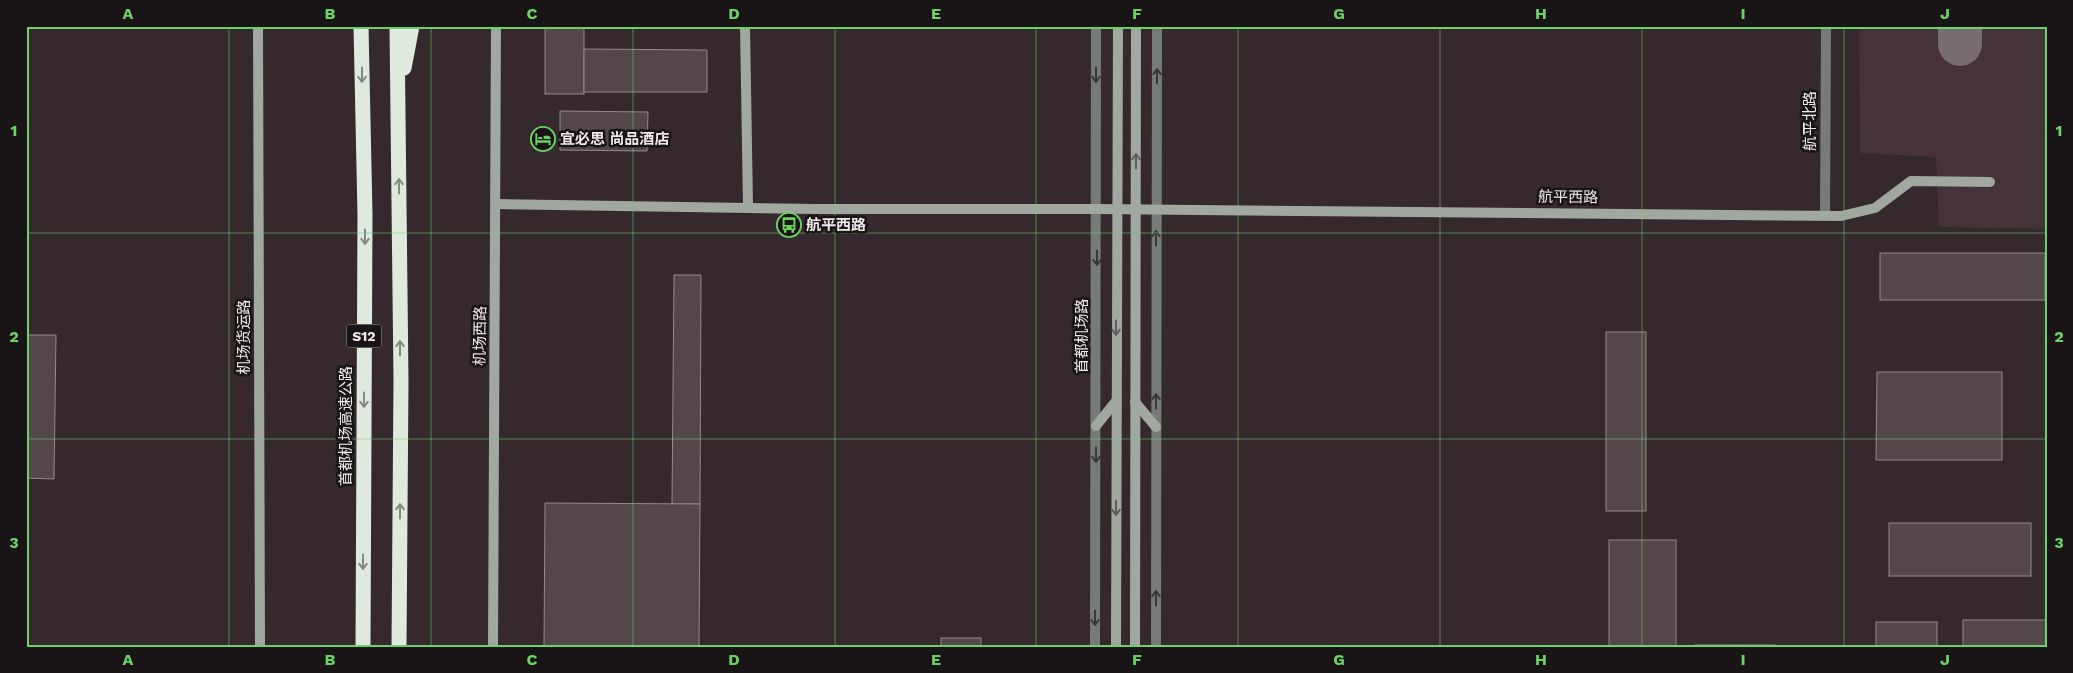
<svg xmlns="http://www.w3.org/2000/svg" width="2073" height="673" viewBox="0 0 2073 673" font-family="'Work Sans','Noto Sans SC',sans-serif">
<rect width="100%" height="100%" fill="#35292d"/>
<path fill="#453339" d="M1859,26H2047V229L1939,227L1936,157L1860,153Z"/>
<g fill="none" stroke-linecap="round" stroke-linejoin="round">
<path stroke="#776c70" stroke-width="44" d="M1960,44V26"/>
</g>
<g fill="#53474b" stroke="#97898d">
<rect x="545" y="26" width="39" height="68"/>
<path d="M584,49L707,50V92H584Z"/>
<path d="M560,111L648,112L647,151L560,150Z"/>
<rect x="1880" y="253" width="165" height="47"/>
<path d="M674,275H701L700,504H672Z"/>
<rect x="1606" y="332" width="40" height="179"/>
<path d="M26,335H56L54,479L26,478Z"/>
<path d="M1877,372H2002V460H1876Z"/>
<path d="M545,503L700,504L699,647H544Z"/>
<rect x="1889" y="523" width="142" height="53"/>
<rect x="1609" y="540" width="67" height="107"/>
<rect x="1963" y="620" width="84" height="27"/>
<rect x="1876" y="622" width="61" height="25"/>
<rect x="941" y="638" width="40" height="9"/>
<rect x="1695" y="645" width="80" height="2"/>
</g>
<g fill="none" stroke-linecap="round" stroke-linejoin="round">
<g stroke="#777b77" stroke-width="10">
<path d="M1825,215L1826,26"/>
<path d="M1095,647L1096,26"/>
<path d="M1156,647L1157,26"/>
</g>
<g stroke="#a1a8a0" stroke-width="10">
<path d="M258,26L260,647"/>
<path d="M745,26L748,207"/>
<path d="M496,204L816,209H1097L1841,216L1875,208L1911,181L1990,182"/>
<path d="M1135,402L1156,427"/>
<path d="M1096,426L1116,401"/>
<path d="M493,647L496,26"/>
<path d="M1116,647L1118,26"/>
<path d="M1135,647L1136,26"/>
</g>
<g stroke="#dfe9de" stroke-width="15">
<path d="M361,26L365,215L363,647"/>
<path d="M397,26L401,381L399,647"/>
<path d="M404,68L412,26"/>
</g>
</g>
<defs><path id="oneway-shaft" d="M-6 0H5M1.5-3L5.5 0L1.5 3" fill="none" stroke-width="1.6" stroke-linecap="round" stroke-linejoin="round" transform="scale(1.25)"/></defs>
<g stroke="#868984">
<use href="#oneway-shaft" transform="translate(362 75) rotate(90)"/>
<use href="#oneway-shaft" transform="translate(399 186) rotate(-90)"/>
<use href="#oneway-shaft" transform="translate(365 237) rotate(90)"/>
<use href="#oneway-shaft" transform="translate(400 348) rotate(-90)"/>
<use href="#oneway-shaft" transform="translate(364 400) rotate(90)"/>
<use href="#oneway-shaft" transform="translate(400 511) rotate(-90)"/>
<use href="#oneway-shaft" transform="translate(363 562) rotate(90)"/>
</g>
<g stroke="#3a3837">
<use href="#oneway-shaft" transform="translate(1096 75) rotate(90)"/>
<use href="#oneway-shaft" transform="translate(1157 76) rotate(-89)"/>
<use href="#oneway-shaft" transform="translate(1156 238) rotate(-90)"/>
<use href="#oneway-shaft" transform="translate(1097 258) rotate(90)"/>
<use href="#oneway-shaft" transform="translate(1156 401) rotate(-90)"/>
<use href="#oneway-shaft" transform="translate(1096 455) rotate(90)"/>
<use href="#oneway-shaft" transform="translate(1156 598) rotate(-90)"/>
<use href="#oneway-shaft" transform="translate(1095 618) rotate(90)"/>
</g>
<g stroke="#5d5e5a">
<use href="#oneway-shaft" transform="translate(1136 161) rotate(-90)"/>
<use href="#oneway-shaft" transform="translate(1116 328) rotate(90)"/>
<use href="#oneway-shaft" transform="translate(1116 508) rotate(90)"/>
</g>
<path fill="none" stroke="#6bd363" stroke-width="1" stroke-opacity="0.55" d="M229,26V647M431,26V647M633,26V647M835,26V647M1036,26V647M1238,26V647M1440,26V647M1642,26V647M1844,26V647M26,233H2047M26,439H2047"/>
<defs>
<symbol id="hotel-ring" viewBox="-11 -11 22 22"><circle r="9.5" fill="#191415" stroke="#6bd363" stroke-width="1.5"/><path d="M-6-4.5h1.5V1H6V5H4.5V3h-9V5H-6ZM-4 0a1.8 1.8 0 1 1 3.6 0ZM.5 0V-2.5h3Q6-2.5 6 0Z" fill="#6bd363"/></symbol>
<symbol id="bus-ring" viewBox="-11 -11 22 22"><circle r="9.5" fill="#191415" stroke="#6bd363" stroke-width="1.5"/><path d="M-5-6H5V4H4V6H2V4H-2V6H-4V4H-5ZM-3.5-4V0h7V-4ZM-3.5 1.2v1.5H-2V1.2ZM2 1.2v1.5H3.5V1.2Z" fill="#6bd363"/></symbol>
</defs>
<g fill-rule="evenodd">
<use href="#hotel-ring" x="529" y="125" width="28" height="28"/>
<use href="#bus-ring" x="775" y="211" width="28" height="28"/>
</g>
<g text-anchor="middle" dominant-baseline="central" stroke-width="5" stroke-linejoin="round" paint-order="stroke">
<rect fill="#191415" stroke="#b0a9ac" stroke-width="1" x="346.5" y="324.5" width="35" height="23" rx="4"/>
<g font-size="14" font-weight="bold" fill="#f1e9ec">
<text x="364" y="336">S12</text>
</g>
<g font-size="15" fill="#f1e9ec" stroke="#191415">
<text transform="translate(1810 121) rotate(-90)">航平北路</text>
<text transform="translate(1568 197) rotate(1)">航平西路</text>
<text transform="translate(480 336) rotate(-89)">机场西路</text>
<text transform="translate(1082 336) rotate(-90)">首都机场路</text>
<text transform="translate(244 337) rotate(-90)">机场货运路</text>
<text transform="translate(346 426) rotate(-90)">首都机场高速公路</text>
</g>
<g font-size="15" font-weight="bold" fill="#f1e9ec" stroke="#191415" text-anchor="start">
<text x="560" y="139">宜必思 尚品酒店</text>
<text x="806" y="225">航平西路</text>
</g>
</g>
<rect width="2073" height="673" fill="none" stroke="#191415" stroke-width="55"/>
<rect x="28" y="28" width="2018" height="618" fill="none" stroke="#6bd363" stroke-width="2"/>
<g font-size="16" text-anchor="middle" font-weight="bold" fill="#6bd363">
<text x="128" y="19">A</text>
<text x="330" y="19">B</text>
<text x="532" y="19">C</text>
<text x="734" y="19">D</text>
<text x="936" y="19">E</text>
<text x="1137" y="19">F</text>
<text x="1339" y="19">G</text>
<text x="1541" y="19">H</text>
<text x="1743" y="19">I</text>
<text x="1945" y="19">J</text>
<text x="14" y="136">1</text>
<text x="2059" y="136">1</text>
<text x="14" y="342">2</text>
<text x="2059" y="342">2</text>
<text x="14" y="548">3</text>
<text x="2059" y="548">3</text>
<text x="128" y="665">A</text>
<text x="330" y="665">B</text>
<text x="532" y="665">C</text>
<text x="734" y="665">D</text>
<text x="936" y="665">E</text>
<text x="1137" y="665">F</text>
<text x="1339" y="665">G</text>
<text x="1541" y="665">H</text>
<text x="1743" y="665">I</text>
<text x="1945" y="665">J</text>
</g>
</svg>
